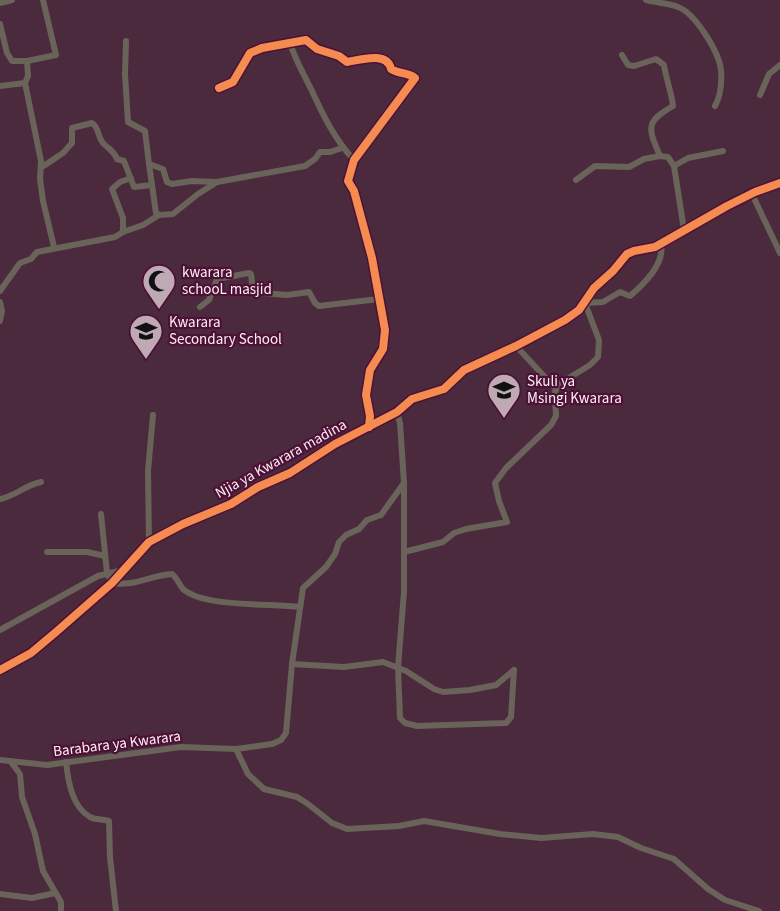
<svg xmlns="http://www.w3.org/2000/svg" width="780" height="911" viewBox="0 0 780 911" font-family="'Source Sans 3',sans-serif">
<rect width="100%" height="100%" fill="#4b2a3d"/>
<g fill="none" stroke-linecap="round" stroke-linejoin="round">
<g stroke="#6a6359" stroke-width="6">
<path d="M646,0C656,3 669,3 678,7C695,13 719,52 721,70C722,83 721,95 715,106"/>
<path d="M0,3L12,0"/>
<path d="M0,24L7,53L12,61H27L56,55L43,0"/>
<path d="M126,41L125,74L128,122L145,131L149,164L163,169L167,182L172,184L192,181L217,182"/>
<path d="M290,43C295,59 303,73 311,89C323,115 335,140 354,160"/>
<path d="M622,55L628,65L634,66L656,59L664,65C666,79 672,94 673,106C645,122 648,128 660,156"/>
<path d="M27,61L28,76L25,83L41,161L40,179L43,201L54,247"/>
<path d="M0,86L25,83"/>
<path d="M219,88L233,82L250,53L262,48L306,40L317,49L339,56L347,62C360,60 387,51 391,69C398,74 408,72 415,78L354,160L348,181L354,191L372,258L385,330L383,349L370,370L366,395L370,416L369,427"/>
<path d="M760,95L769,74L780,65"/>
<path d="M149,164L156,213L159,215"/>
<path d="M42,167L63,153L72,143V128L92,123C100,128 97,138 104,144C110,150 114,151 117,159L124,161L134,187L152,185"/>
<path d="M576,180L595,166L629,167L644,159L660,156L668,157L674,166"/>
<path d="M752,194L780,253"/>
<path d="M684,230L674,166L688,158L723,151"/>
<path d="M123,232V218L112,189L120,182L131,178"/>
<path d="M0,291L20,263L31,259L37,252L115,237L123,232L143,225L159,215L173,214L198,194L217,182L305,166L315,159L320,152H330L342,148"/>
<path d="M0,302L2,311L0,321"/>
<path d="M200,307L209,300L217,279L249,273L251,274L253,289L261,293L287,295L309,292L315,303L319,306L379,299"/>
<path d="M516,346L556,389"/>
<path d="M397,412L400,423L404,483V592L398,667L400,718L405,723L417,726L506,723L511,717L514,670"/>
<path d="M0,499C16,496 25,485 41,482"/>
<path d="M101,514L107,573L112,583C133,587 152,575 172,574C177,578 179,584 183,589C204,608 272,603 300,607"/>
<path d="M149,542L148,471L153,415"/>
<path d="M47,552H87L105,556"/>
<path d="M404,552L443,542L454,533L466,529L507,522L499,501L495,483L506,468L551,425L556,416L555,392L559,384L590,365L598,357L599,340L585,303L603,302L620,292L630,296C644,284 665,264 661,244"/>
<path d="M0,630L98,576L123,570"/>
<path d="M292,664L344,667L383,662L406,671L434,689L443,692L470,690L496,685L514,670"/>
<path d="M0,670L31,653L56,632L112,583L149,542L183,524L231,504L258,487L290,473L335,444L397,412L412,399L444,389L464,370L516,346L565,320L579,310L594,288L613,271L627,254L634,251L655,247L727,206L755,192L780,183"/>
<path d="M236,749L248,774L264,789L297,797L308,804L332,823L347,829L399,826L424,821L500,834L541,838L593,834L618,837L641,848L674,859L708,889L725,900L759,911"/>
<path d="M0,760L47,765L181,747L236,749L272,744L281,740L286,733L292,664L303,588L326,567L335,554L339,542L346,535L359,529L367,520L381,515L404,483"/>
<path d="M11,762L20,774L22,797L35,834L43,871L61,902V911"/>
<path d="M66,762C68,781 72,807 90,817C96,820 102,819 109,821L110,857L116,911"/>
<path d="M0,894L32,898L55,893"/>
</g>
<defs>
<g id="cycleway">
<path d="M219,88L233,82L250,53L262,48L306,40L317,49L339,56L347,62C360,60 387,51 391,69C398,74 408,72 415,78L354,160L348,181L354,191L372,258L385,330L383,349L370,370L366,395L370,416L369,427"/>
<path d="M0,670L31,653L56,632L112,583L149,542L183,524L231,504L258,487L290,473L335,444L397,412L412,399L444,389L464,370L516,346L565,320L579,310L594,288L613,271L627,254L634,251L655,247L727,206L755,192L780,183"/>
</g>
</defs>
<use href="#cycleway" stroke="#4d1136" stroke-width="11"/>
<use href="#cycleway" stroke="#f68b52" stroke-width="8"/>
</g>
<defs>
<symbol id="mosque-pin" viewBox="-11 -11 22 30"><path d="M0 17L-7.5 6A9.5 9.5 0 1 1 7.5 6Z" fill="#bfa9b5" stroke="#4d1136"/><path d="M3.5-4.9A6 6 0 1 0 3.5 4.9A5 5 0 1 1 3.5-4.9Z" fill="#111"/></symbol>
<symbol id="school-pin" viewBox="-11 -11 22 30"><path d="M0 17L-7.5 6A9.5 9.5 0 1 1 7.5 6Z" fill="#bfa9b5" stroke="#4d1136"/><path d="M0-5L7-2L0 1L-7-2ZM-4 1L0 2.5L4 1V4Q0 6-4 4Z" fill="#111"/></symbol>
</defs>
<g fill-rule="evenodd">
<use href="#mosque-pin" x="140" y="262" width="38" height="52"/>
<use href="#school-pin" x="127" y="312" width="38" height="52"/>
<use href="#school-pin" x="485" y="371" width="38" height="52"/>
</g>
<g text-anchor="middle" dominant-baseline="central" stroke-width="4.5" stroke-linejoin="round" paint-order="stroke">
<g font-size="15" fill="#feeef5" stroke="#4d1136" text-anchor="start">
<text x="182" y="272">kwarara<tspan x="182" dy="17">schooL masjid</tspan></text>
<text x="169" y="322">Kwarara<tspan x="169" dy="17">Secondary School</tspan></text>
<text x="527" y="381">Skuli ya<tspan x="527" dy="17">Msingi Kwarara</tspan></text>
</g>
<g font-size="15" fill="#feeef5" stroke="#4d1136">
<text transform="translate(281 459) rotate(-29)">Njia ya Kwarara madina</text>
<text transform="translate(117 744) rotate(-7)">Barabara ya Kwarara</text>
</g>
</g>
</svg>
